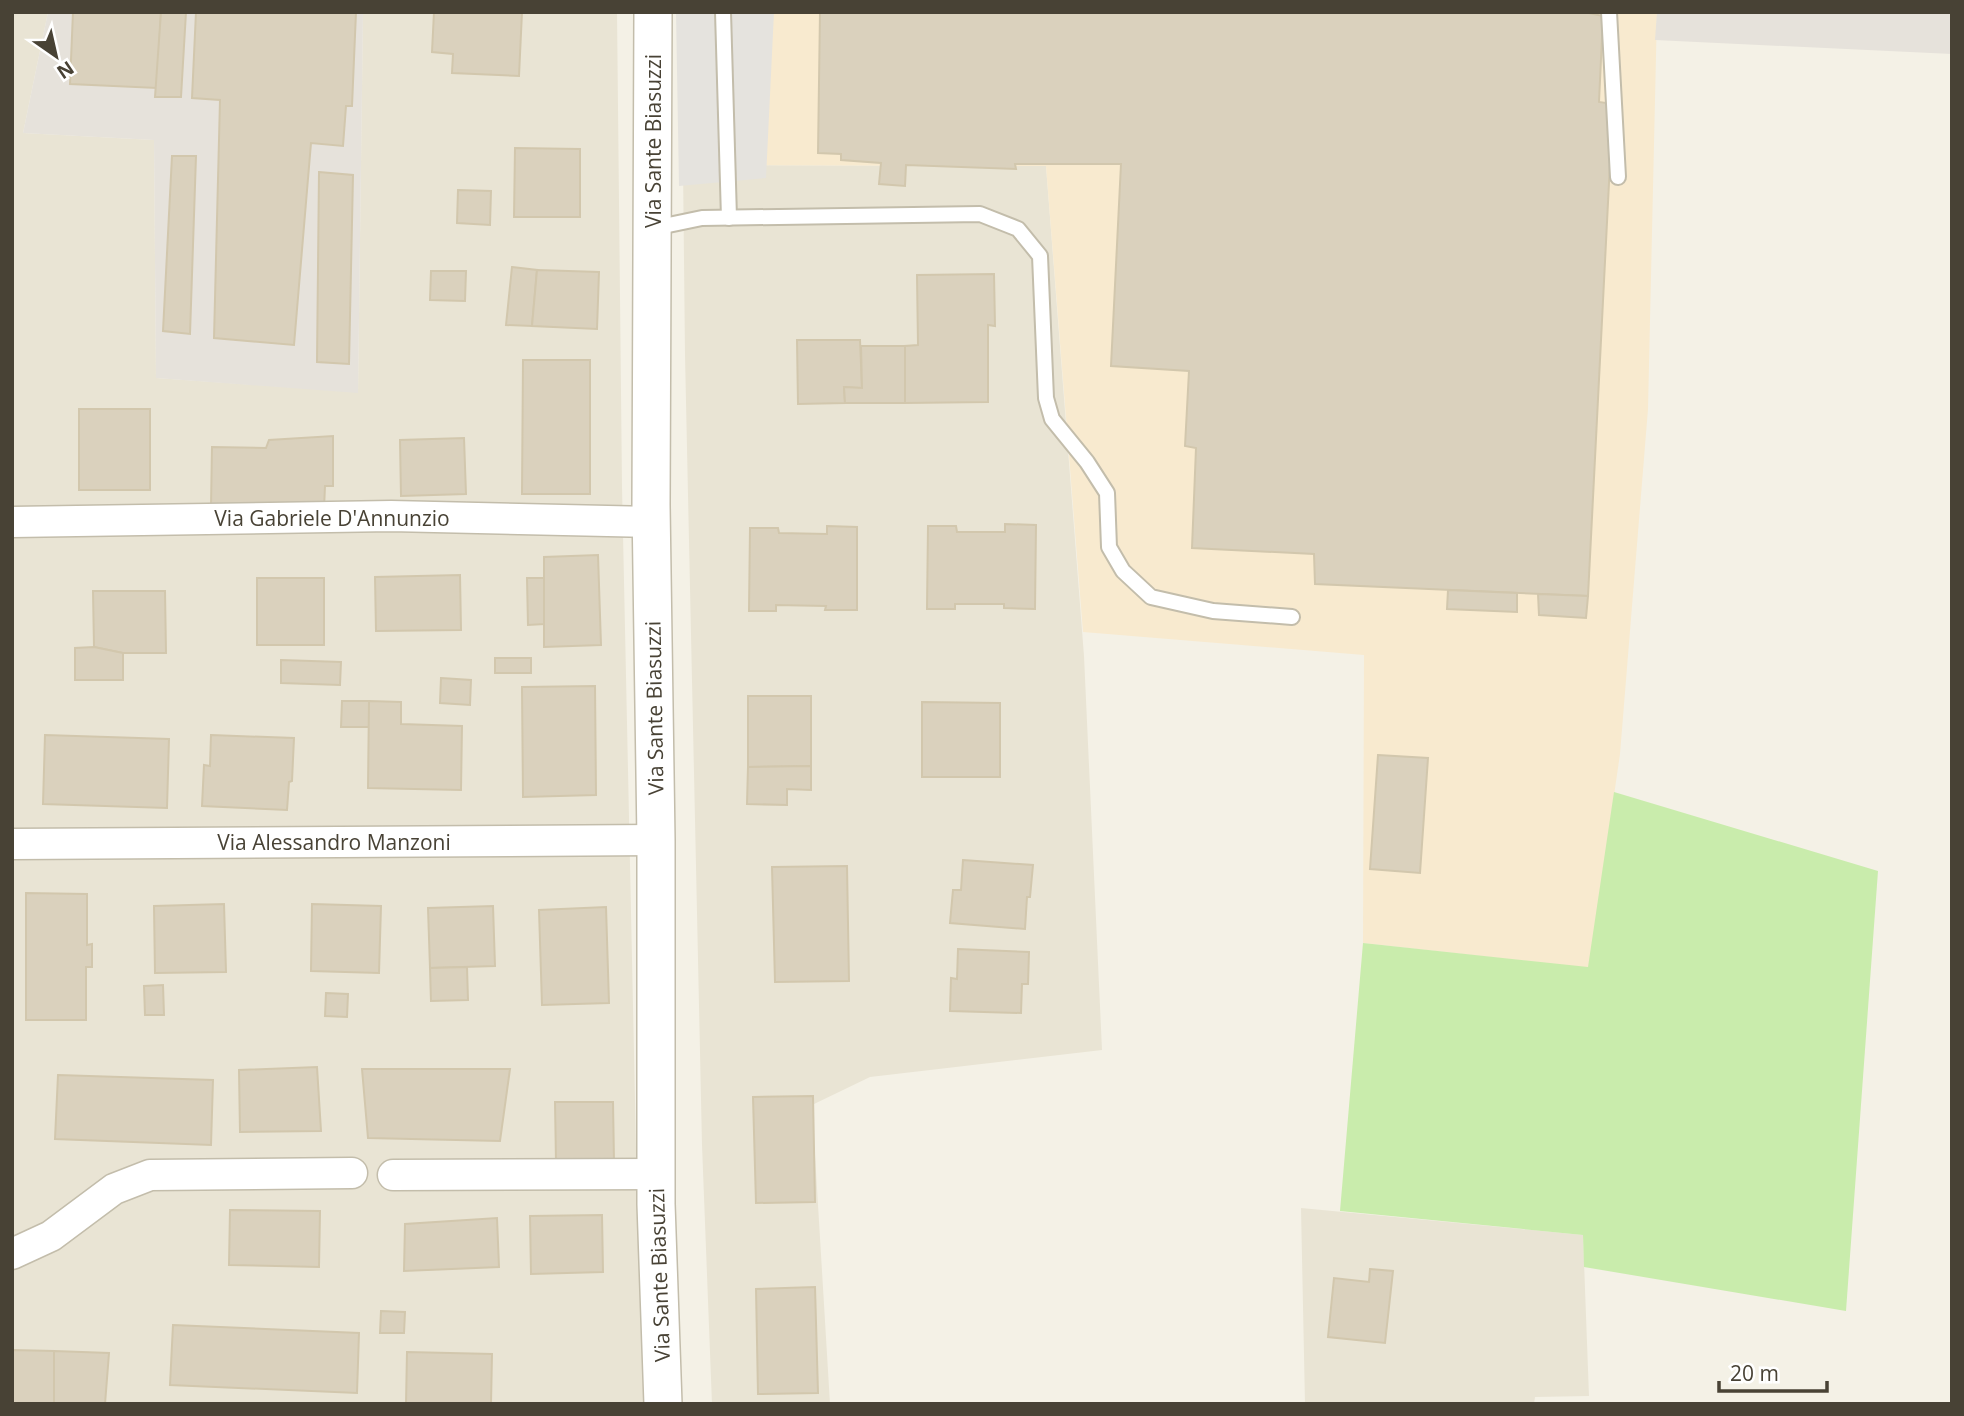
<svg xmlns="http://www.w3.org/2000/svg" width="1964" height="1416" viewBox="0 0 1964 1416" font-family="'Open Sans',sans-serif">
<rect width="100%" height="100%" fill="#f4f1e6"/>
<g fill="#e9e4d4">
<path d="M12,12H48L23,133L154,140L156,378L358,392L363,12H617L622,487L636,1148L647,1404H12Z"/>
<path d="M683,165L1046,166L1084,656L1102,1050L870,1077L812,1105L830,1404H712L702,1145L685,355Z"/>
<path d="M1301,1208L1583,1235L1589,1396L1535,1397L1534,1404H1305Z"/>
</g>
<path fill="#f8eacf" d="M682,12H1657L1648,409L1620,754L1589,968L1363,943L1364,655L1083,632L1046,166L683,165Z"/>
<g fill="#e6e2db">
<path d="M48,12H363L358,393L156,378L154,140L23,133Z"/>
<path d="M1657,12H1952V54L1655,40Z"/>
</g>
<path fill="#c9ecac" d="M1614,792L1878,871L1846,1311L1584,1267L1583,1235L1340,1211L1363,943L1588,967Z"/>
<path fill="#e5e3de" d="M676,12H774L766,178L679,186Z"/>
<g fill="#dad1bd" stroke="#d2c7ad" stroke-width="2">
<path d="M73,12H161L157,88L70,84Z"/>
<path d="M161,12H186L181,97H155Z"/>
<path d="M196,12H356L352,106H346L343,146L311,143L294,345L214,338L220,100L192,98Z"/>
<path d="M434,12H522L519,76L452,73L453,54L432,52Z"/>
<path d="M820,12H1584L1603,16L1599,102L1613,104L1588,596L1315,584L1314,554L1192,548L1196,448L1185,446L1189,371L1111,366L1121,164H1015L1016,169L906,165L905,186L879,184L881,163L841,160V154L818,153Z"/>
<path d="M515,148L580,149V217H514Z"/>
<path d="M172,156H196L190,334L163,331Z"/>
<path d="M319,172L353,175L349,364L317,362Z"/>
<path d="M458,190L491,191L490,225L457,223Z"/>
<path d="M512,267L537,270L532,326L506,325Z"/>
<path d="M537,270L599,272L597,329L532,326Z"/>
<path d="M431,271H466L465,301L430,300Z"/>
<path d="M994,274L995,326L988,325V402L905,403V346L918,345L917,275Z"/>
<path d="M797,340H860L862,388L844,387L845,403L798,404Z"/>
<path d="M861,346H905V403H845L844,387L862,388Z"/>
<path d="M523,360H590V494H522Z"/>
<rect x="79" y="409" width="71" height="81"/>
<path d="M333,436V486H325L324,509L211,507L212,447L266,448L269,440Z"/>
<path d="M464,438L466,494L401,496L400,440Z"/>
<path d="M1005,524L1036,525L1035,609L1004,608V604H955V609H927L928,526H956L957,532H1005Z"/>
<path d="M827,526L857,527V610H825L826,606L776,605V611H749L750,528H778L779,533L827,534Z"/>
<path d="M598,555L601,645L544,647V557Z"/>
<path d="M460,575L461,630L376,631L375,577Z"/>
<rect x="257" y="578" width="67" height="67"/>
<path d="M527,578H544V624L528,625Z"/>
<path d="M1448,590L1517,593V612L1447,609Z"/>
<path d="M93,591H165L166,653H123L94,647Z"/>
<path d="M1538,594L1588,596L1586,618L1539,615Z"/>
<path d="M94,647L123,653V680H75V648Z"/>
<rect x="495" y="658" width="36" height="15"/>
<path d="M281,660L341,662L340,685L281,683Z"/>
<path d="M441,678L471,680L470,705L440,703Z"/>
<path d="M595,686L596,795L523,797L522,687Z"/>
<path d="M748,696H811V766L748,767Z"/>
<path d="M342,701H369V727H341Z"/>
<path d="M369,701L401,702V724L462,726L461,790L368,788Z"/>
<path d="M922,702L1000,703V777H922Z"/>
<path d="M45,735L169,739L167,808L43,804Z"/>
<path d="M211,735L294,738L292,781L289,782L287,810L202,806L204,765L210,766Z"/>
<path d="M1378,755L1428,758L1420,873L1370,869Z"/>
<path d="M811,766V790L787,789V805L747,804L748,767Z"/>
<path d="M963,860L1033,865L1030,897H1027L1025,929L950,923L953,890H961Z"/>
<path d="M847,866L849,981L775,982L772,867Z"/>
<path d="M26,893L87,894V945L92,944V967H86V1020H26Z"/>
<path d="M224,904L226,972L155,973L154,906Z"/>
<path d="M312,904L381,906L379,973L311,971Z"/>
<path d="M493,906L495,966L430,968L428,908Z"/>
<path d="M606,907L609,1003L542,1005L539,910Z"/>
<path d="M958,949L1029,952L1028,984H1022L1021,1013L950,1011L951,978L957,979Z"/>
<path d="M467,967L468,1000L431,1001L430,968Z"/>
<path d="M163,985L164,1015H145L144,986Z"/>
<path d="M326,993L348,994L347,1017L325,1016Z"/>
<path d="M317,1067L321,1131L240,1132L239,1070Z"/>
<path d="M362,1069H510L500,1141L368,1138Z"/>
<path d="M58,1075L213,1080L211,1145L55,1139Z"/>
<path d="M813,1096L815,1202L756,1203L753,1097Z"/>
<path d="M555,1102H613L614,1162H556Z"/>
<path d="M230,1210L320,1211L319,1267L229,1265Z"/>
<path d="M602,1215L603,1272L531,1274L530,1216Z"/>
<path d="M497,1218L499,1267L404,1271L405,1224Z"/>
<path d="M1370,1269L1393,1271L1385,1343L1328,1337L1334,1278L1369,1282Z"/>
<path d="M815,1287L818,1393L758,1394L756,1289Z"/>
<path d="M381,1311L405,1312L404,1333H380Z"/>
<path d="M173,1325L359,1333L357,1393L170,1385Z"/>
<path d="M12,1350L54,1351V1404H12Z"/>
<path d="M54,1351L109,1353L105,1404H54Z"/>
<path d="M407,1352L492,1354L491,1404H406Z"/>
</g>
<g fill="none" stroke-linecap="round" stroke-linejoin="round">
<defs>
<g id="service">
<path d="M723,12L729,218"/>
<path d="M1609,12L1618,177"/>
<path d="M654,228L702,218L980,214L1018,229L1040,256L1046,398L1052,419L1087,462L1107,493L1109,547L1123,571L1151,597L1213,611L1292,617"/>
</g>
<g id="minor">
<path d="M12,522L391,516L652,522"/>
<path d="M12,844L656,840"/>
<path d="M393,1175L656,1174"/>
<path d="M12,1254L51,1236L114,1189L150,1175L352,1173"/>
</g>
<path id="tertiary" d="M653,12L651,505L656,840V1204L663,1404"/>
</defs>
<use href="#service" stroke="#c3bdab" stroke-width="18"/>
<use href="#minor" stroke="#c3bdab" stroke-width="33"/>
<use href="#tertiary" stroke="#c3bdab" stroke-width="40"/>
<use href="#service" stroke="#fff" stroke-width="14"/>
<use href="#minor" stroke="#fff" stroke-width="30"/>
<use href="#tertiary" stroke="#fff" stroke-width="37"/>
</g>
<g text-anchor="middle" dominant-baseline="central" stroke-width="7" stroke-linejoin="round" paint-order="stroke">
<g font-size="21" fill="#484235" stroke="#fff">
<text transform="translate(653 141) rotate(-90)">Via Sante Biasuzzi</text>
<text x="332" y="518">Via Gabriele D'Annunzio</text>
<text transform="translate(654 708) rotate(-91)">Via Sante Biasuzzi</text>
<text x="334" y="842">Via Alessandro Manzoni</text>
<text transform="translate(659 1275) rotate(-92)">Via Sante Biasuzzi</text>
</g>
</g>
<rect width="1964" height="1416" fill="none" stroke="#484235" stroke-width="28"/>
<g transform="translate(56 56) rotate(146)" stroke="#ffffff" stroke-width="5" paint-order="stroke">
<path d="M0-5L12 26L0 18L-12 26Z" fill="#484235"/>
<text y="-10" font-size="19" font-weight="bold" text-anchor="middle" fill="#484235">N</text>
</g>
<path d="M1719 1381v10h108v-10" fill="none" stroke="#484235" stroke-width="3.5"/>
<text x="1730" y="1381" font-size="21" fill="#484235" stroke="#ffffff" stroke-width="5" paint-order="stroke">20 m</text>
</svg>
